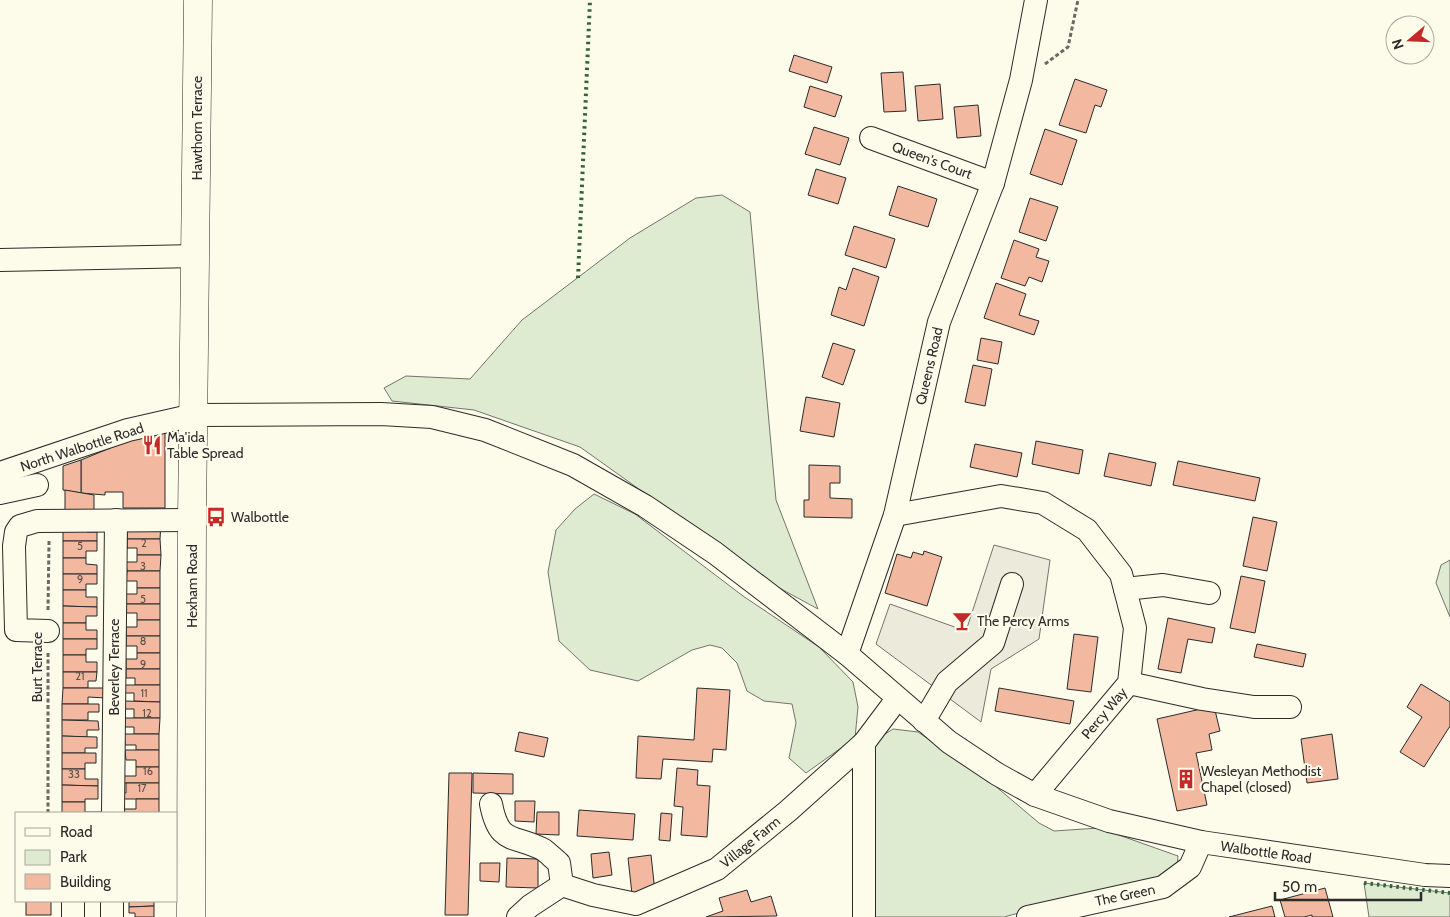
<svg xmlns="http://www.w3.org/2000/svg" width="1450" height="917" viewBox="0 0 1450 917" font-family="Cabin,sans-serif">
<rect width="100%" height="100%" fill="#fdfbea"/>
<g fill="#deebd1" stroke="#74746e">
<path d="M722,195L750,212L776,500L818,609L772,584L580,447L474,410L392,401L384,388L406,376L470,379L522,320L630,238L696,198Z"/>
<path d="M594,494L635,514L743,596L819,647L853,682L858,707L855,738L806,773L789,758L796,723L792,704L764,701L747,691L737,663L722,648L710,645L692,650L638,681L590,670L559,641L548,572L556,530L575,509Z"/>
<path d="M1450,560V617L1436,583L1441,565Z"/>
<path d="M893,729L918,732L994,785L1039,823L1054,831L1099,828L1178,856L1177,869L1156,880L1052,904L1004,917H874L872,755L879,738Z"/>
<path d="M1364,883L1450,893V917H1369Z"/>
</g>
<path fill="#eceadb" stroke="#74746e" d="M994,545L1050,560L1039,639L991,669L981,722L876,644L890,604L966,631Z"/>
<g fill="#f2b8a0" stroke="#2b2b2b">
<path d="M794,55L832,67L827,83L789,71Z"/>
<path d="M903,72L906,111L884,112L881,73Z"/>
<path d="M1075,79L1107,90L1101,107L1095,105L1086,133L1059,125Z"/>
<path d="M940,84L943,119L918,121L915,86Z"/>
<path d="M810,86L842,96L835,117L804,107Z"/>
<path d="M978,105L981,136L957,138L954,107Z"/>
<path d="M814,127L849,138L840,165L805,154Z"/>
<path d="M1045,129L1077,140L1062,185L1030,174Z"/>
<path d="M816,169L846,178L838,204L808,195Z"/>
<path d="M898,186L937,199L928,227L889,215Z"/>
<path d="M1030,198L1058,207L1046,241L1019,232Z"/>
<path d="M854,226L895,239L886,268L845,255Z"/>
<path d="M1014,240L1039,249L1036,257L1049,261L1042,282L1029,277L1025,286L1001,278Z"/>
<path d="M853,268L879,277L864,326L831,315L839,287L846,290Z"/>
<path d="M996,283L1026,294L1019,315L1039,321L1034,335L984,318Z"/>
<path d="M981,338L1002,342L998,364L977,360Z"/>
<path d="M833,343L855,350L843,385L822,377Z"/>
<path d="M973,365L992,369L985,406L965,402Z"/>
<path d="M806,397L840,403L834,437L800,431Z"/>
<path d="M165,429V508H123V492H105V495L81,493V460L137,437Z"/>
<path d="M1036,441L1083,450L1079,474L1032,464Z"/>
<path d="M975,444L1022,453L1017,477L970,467Z"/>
<path d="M1109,453L1156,463L1151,486L1104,476Z"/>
<path d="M81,460V493L63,490V466Z"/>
<path d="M1178,461L1260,478L1255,501L1173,485Z"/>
<path d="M809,465L840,466V483H830V498L852,499V518L804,517V500H809Z"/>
<path d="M65,490L94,495V511H65Z"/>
<path d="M1253,517L1277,522L1267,571L1243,566Z"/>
<path d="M161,523L160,539H127V529Z"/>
<path d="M63,525H87V532H97V541H63Z"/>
<path d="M127,539H160L161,555H137V548H127Z"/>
<path d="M63,541H97V551H86V558H63Z"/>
<path d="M924,551L942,557L927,606L885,593L897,554L911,558L913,552L923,555Z"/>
<path d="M137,555H161L160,571H127L126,562H137Z"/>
<path d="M63,558H86V564L97,565V574H63Z"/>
<path d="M127,571H160V588H137V581H126Z"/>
<path d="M63,574H97V584H86V590H63Z"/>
<path d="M1241,576L1265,581L1255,633L1230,628Z"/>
<path d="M137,588H160V604H126V594H137Z"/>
<path d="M63,590H86V597H97V607L63,606Z"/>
<path d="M126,604H160V620H137V613H126Z"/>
<path d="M63,606L97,607V616H86V623H63Z"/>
<path d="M1168,618L1215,628L1212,643L1188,639L1181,673L1158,669Z"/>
<path d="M137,620H160V636H126V627H137Z"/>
<path d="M63,623H86V630H97V639H63Z"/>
<path d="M1074,634L1098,637L1091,692L1067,689Z"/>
<path d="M126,636H160V653H137V646H126Z"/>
<path d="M63,639H97V649H86V655H63Z"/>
<path d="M1257,644L1306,654L1303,667L1254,657Z"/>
<path d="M137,653H160V669H126V659H137Z"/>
<path d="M63,655H86V662H97V672H63Z"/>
<path d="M126,669H160V685H135V678H126Z"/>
<path d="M63,672H97L96,681H88V688H63Z"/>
<path d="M1421,684L1450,702V726L1424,767L1400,752L1422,717L1407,707Z"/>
<path d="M124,685H160V702L134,701V693H124Z"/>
<path d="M63,688H106V698L88,697V704H62Z"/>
<path d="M697,688L730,690L726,750L713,749L712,762L663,759L661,779L636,778L638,736L694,740Z"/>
<path d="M999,688L1074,701L1070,724L995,711Z"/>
<path d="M124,701L160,702V718H134V709H124Z"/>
<path d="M62,704H99V712H88V720H62Z"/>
<path d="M1214,706L1220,731L1209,734L1212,750L1196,753L1207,805L1177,811L1157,719Z"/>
<path d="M123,718H160L159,734H134V727H123Z"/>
<path d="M62,720L98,721L99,730H87V737L62,736Z"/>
<path d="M519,732L548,738L544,757L515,751Z"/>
<path d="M124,734H159V750H136V745H125Z"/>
<path d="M1332,734L1338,779L1307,783L1301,739Z"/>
<path d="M62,736L97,737V748H85V753H62Z"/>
<path d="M125,750H159V767H136V760H126Z"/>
<path d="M62,753H96V763H85V769H62Z"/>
<path d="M136,767H159V783H121V776H136Z"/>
<path d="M677,768L698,770L697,785L710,786L707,837L681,835L683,807L674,806Z"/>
<path d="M62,769H85V779H98V786L62,785Z"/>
<path d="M449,773H472L468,915H445Z"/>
<path d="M473,773L513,774V794L473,793Z"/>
<path d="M126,783H159V799H121V793H126Z"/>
<path d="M62,785L98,786V799H85V802H62Z"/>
<path d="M136,799H159V813H121V809H136Z"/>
<path d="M515,801H535L534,822L515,821Z"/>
<path d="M62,802H85V812H105V813H62Z"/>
<path d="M579,810L635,814L633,840L577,836Z"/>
<path d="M537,812H559V835L536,834Z"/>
<path d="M661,813L672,814L670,841L659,840Z"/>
<path d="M609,852L612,875L593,878L591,854Z"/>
<path d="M651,855L655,892L632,894L628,858Z"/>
<path d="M507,858L538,859V888L506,887Z"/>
<path d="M480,863H500L499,882L480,881Z"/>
<path d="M1325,888L1333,917H1312V915L1304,917H1285L1280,900Z"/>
<path d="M747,890L751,902L771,896L777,916L706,917L723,911L719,898Z"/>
<rect x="26" y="901" width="25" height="14"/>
<path d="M129,901H154V906L129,907Z"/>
<path d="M154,906V917H135V913H129V907Z"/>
<path d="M1272,906L1275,917H1229Z"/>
</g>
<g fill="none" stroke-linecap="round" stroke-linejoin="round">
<defs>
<g id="minor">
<path d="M871,138L993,183"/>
<path d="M0,260L197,256"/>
<path d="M0,473L128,430L194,415L381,414L432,417L485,430L573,465L645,506L715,553L847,654L949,742L997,774L1035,795L1109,821L1201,842L1425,875L1450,876"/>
<path d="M0,493L37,485"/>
<path d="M895,515L1001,496L1043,503L1087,530L1121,574L1135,628L1129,683L1035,795"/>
<path d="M1125,589L1163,585L1209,593"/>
<path d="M48,631L16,630L14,546L16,532L20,526L37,521L192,520"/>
<path d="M847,654L895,515L939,322L993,183L1021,80L1036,0"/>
<path d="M1129,683L1202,699L1254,707H1290"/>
<path d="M924,721L947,682L993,643L1012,584"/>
<path d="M864,743V917"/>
<path d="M491,804C499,846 514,834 544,850C549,854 554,859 559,863L562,885L530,906L518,917"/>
<path d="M113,813L116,520"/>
<path d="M562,885L593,895L636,904L717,869L788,811L864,743L897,699"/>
<path d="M73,917V901"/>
<path d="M112,917V901"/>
<path d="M1028,917L1163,887L1190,867L1201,842"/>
</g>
<path id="major" d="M191,917L192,520L198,0"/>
</defs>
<use href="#minor" stroke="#2b2b2b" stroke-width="24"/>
<use href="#major" stroke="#2b2b2b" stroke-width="29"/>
<g stroke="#6a6964" stroke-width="3" stroke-dasharray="4 2.5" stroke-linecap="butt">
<path d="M1045,64L1068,47L1078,0"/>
<path d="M48,610L49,541"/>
<path d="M48,813V651"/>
</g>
<use href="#minor" stroke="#fdfbea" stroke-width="22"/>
<use href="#major" stroke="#fdfbea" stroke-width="28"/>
<g stroke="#34623c" stroke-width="4" stroke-dasharray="2.5 4" stroke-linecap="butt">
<path d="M578,278L590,0"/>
<path d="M1364,883L1450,893"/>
</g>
</g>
<defs>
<symbol id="restaurant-bare" viewBox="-9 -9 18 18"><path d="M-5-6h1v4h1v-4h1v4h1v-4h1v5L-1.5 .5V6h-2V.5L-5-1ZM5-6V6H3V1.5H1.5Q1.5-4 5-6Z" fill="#c62828" stroke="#fdfbea" stroke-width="2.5" paint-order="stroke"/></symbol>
<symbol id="bus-bare" viewBox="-9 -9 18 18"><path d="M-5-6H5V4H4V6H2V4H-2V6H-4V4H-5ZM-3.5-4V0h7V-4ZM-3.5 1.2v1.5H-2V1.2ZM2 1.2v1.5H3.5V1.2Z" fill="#c62828" stroke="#fdfbea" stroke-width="2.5" paint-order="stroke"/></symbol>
<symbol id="bar-bare" viewBox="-9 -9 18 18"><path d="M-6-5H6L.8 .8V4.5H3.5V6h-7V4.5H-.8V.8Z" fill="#c62828" stroke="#fdfbea" stroke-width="2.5" paint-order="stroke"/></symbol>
<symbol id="building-bare" viewBox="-9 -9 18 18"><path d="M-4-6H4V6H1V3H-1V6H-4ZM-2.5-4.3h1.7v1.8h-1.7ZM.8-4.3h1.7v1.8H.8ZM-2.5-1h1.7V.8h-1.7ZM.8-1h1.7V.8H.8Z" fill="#c62828" stroke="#fdfbea" stroke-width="2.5" paint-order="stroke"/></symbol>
</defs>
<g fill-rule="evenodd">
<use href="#restaurant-bare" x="138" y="431" width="28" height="28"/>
<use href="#bus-bare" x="202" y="503" width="28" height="28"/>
<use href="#bar-bare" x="948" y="607" width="28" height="28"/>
<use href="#building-bare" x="1172" y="765" width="28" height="28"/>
</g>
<g text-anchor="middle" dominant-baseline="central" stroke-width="4" stroke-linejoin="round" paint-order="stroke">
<g font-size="11" fill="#5d4e48">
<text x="144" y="543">2</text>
<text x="80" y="546">5</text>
<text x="143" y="566">3</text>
<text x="80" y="579">9</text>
<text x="143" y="599">5</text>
<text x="143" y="641">8</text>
<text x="143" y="664">9</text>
<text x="80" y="676">21</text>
<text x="144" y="693">11</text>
<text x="147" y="713">12</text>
<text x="148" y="771">16</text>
<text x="74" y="774">33</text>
<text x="142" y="788">17</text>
</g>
<g font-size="14" fill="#2b2b2b" stroke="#fdfbea">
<text transform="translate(197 128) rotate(-90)">Hawthorn Terrace</text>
<text transform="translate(932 160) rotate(20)">Queen's Court</text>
<text transform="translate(929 366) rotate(-77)">Queens Road</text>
<text transform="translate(82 447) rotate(-18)">North Walbottle Road</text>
<text transform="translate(192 586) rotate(-90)">Hexham Road</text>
<text transform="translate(37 667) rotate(-90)">Burt Terrace</text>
<text transform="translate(114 667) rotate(-90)">Beverley Terrace</text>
<text transform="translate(1104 713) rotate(-50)">Percy Way</text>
<text transform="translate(750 842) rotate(-39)">Village Farm</text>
<text transform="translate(1266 852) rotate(8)">Walbottle Road</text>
<text transform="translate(1125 895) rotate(-12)">The Green</text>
</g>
<g font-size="14" fill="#2b2b2b" stroke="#fdfbea" text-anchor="start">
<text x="167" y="437">Ma'ida<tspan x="167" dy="16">Table Spread</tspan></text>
<text x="231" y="517">Walbottle</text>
<text x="977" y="621">The Percy Arms</text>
<text x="1201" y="771">Wesleyan Methodist<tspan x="1201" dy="16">Chapel (closed)</tspan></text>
</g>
</g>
<rect x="15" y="812" width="162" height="90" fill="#fdfbea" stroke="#a9a89e"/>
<rect x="25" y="828" width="25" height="8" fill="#fdfbea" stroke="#a9a89e"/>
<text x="60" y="837" font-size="15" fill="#2b2b2b">Road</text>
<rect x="25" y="850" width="25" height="15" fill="#deebd1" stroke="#a9a89e"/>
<text x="60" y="862" font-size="15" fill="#2b2b2b">Park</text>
<rect x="25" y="874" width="25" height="15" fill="#f2b8a0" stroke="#a9a89e"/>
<text x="60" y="887" font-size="15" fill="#2b2b2b">Building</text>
<g transform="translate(1410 40) rotate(251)"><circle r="24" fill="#fdfbea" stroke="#a9a89e"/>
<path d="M0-4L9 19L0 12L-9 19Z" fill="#c62828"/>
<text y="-8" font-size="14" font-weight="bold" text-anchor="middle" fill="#2b2b2b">N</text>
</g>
<path d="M1275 892v8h146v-8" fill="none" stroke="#2b2b2b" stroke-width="2.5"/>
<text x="1282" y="892" font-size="15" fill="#2b2b2b" stroke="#fdfbea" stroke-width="4" paint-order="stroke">50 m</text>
</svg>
